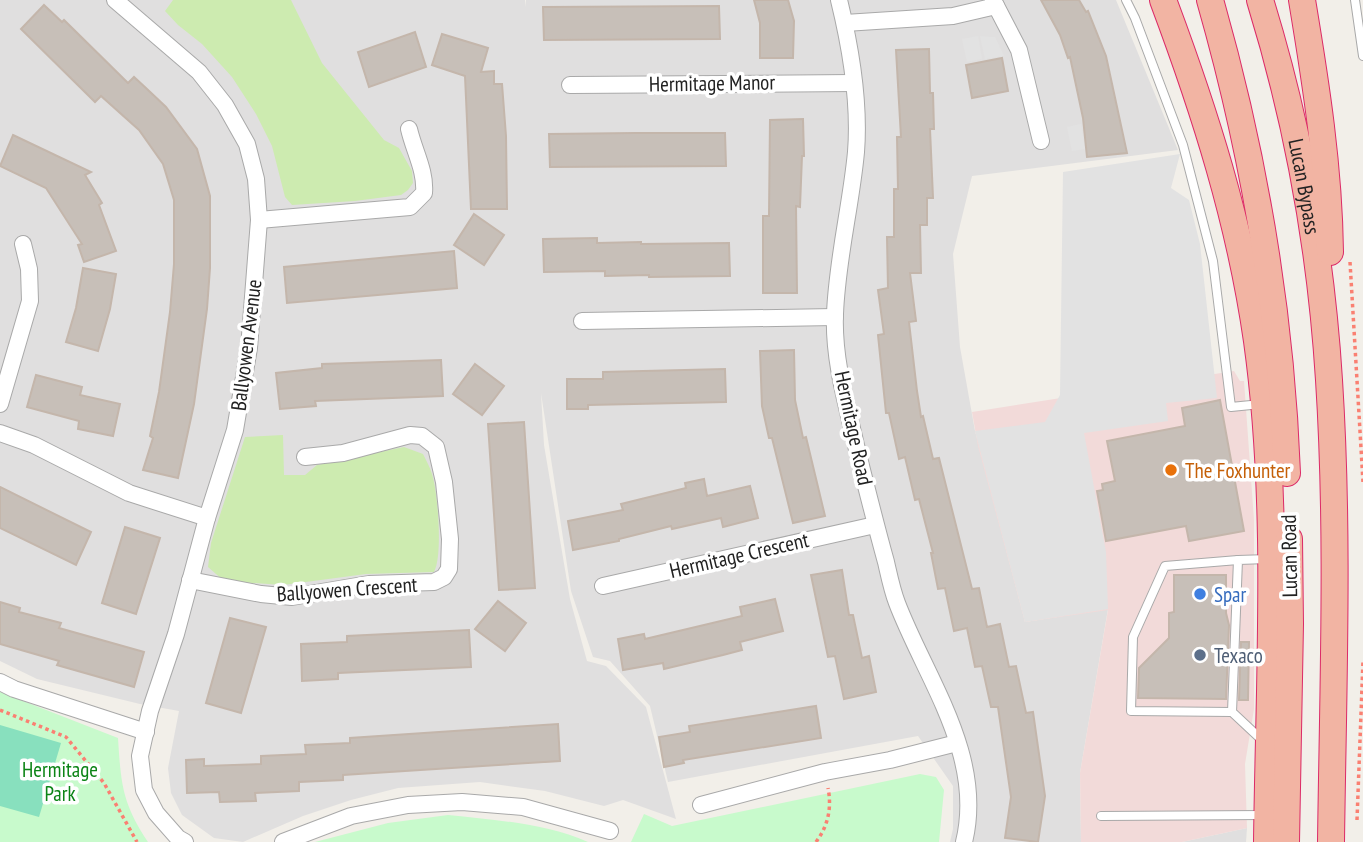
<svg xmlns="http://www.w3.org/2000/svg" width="1363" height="842" viewBox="0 0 1363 842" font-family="'PT Sans Narrow',sans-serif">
<rect width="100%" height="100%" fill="#f2efe9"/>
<g fill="#e0dfdf">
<path d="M0,0H525L526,7V0H1116L1178,150L972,176L953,254L960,347L975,431L1025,622L1108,609L1080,773L1081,842H950L953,829V786L918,736L668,782L650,706L610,661L593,657L571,591L541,393L544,445L570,599L587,661L606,666L646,707L676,819L623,800L604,806L545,791L480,782L398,788L351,800L303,816L243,842L214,838L182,815L171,793L168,768L179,711L140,704L37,679L0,661Z"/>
<path d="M1247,828L1246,842H1182Z"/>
</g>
<path fill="#f2dad9" d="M1234,371L1240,381H1244L1254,520V709L1245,764L1247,828L1182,842H1081L1080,773L1108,610L1025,622L978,446L972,412Z"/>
<g fill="#cdebb0">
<path d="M173,0H291L322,63L384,140L399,148L412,171L413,183L408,190L401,195L355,201L292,205L285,197L272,146L256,114L232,77L202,44L178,25L165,11Z"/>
<path d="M283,435L284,475H305L317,465L404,447L423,454C426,460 430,467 432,474C438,493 443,556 434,572L366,574L283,585L224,581L208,567L211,543L245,437Z"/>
</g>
<g fill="#c8facc">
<path d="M0,692L118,738C121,784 122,803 148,842H0Z"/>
<path d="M920,774L936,777L944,790L939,842H631L644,814L672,826Z"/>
<path d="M448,815C495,820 544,823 588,842H315L388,823Z"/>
</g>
<path fill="#88e0be" d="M0,725L61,743L39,817L0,806Z"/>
<g fill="#e2e2e2">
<path d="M978,36L982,59L967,62L962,39Z"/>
<path d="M980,36L995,37L1004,56L985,59Z"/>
<path d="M1081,124L1085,149L1072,151L1067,127Z"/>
<path d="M1180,154L1171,188L1189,200L1200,244L1217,398L1166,403L1168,421L1084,433L1106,552L1108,609L1025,622L975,431L1045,422L1060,395L1063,172Z"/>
</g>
<g fill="#c7bfb8" stroke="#c4b6ab" stroke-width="2">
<path d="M754,0H788L794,21L793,58H760V23Z"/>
<path d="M1041,0H1079L1086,12L1088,11L1106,56L1127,153L1087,157L1083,118L1070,57L1068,58L1060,35Z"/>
<path d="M44,5L62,22L64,20L128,83L134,77L147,89L166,107L197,149L210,196V268L207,309L194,404L178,478L143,470L153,438L150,436L159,392L170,312L174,264V200L163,164L139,130L101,96L95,102L21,29Z"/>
<path d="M719,6L720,39L544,40L543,7Z"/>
<path d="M415,32L426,67L369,87L358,52Z"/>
<path d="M442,34L488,48L481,72L494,71V84H502L506,136L507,209H471L465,76L432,65Z"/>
<path d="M929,49L930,93H933L934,129H930L933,198H927V225H920L921,273H910L916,321L909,322L917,391L921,417L923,416L933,459L939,458L972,589L979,588L987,627L1000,624L1009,667L1016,666L1026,713L1033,712L1045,796L1038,842L1005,838L1011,797L998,707H991L982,666L975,667L967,628L954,631L945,588L938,589L931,553H933L919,499L915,500L905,457L899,459L889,413H886L878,335L884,334L878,290L888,288L887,237H894V189H898L897,137H901L896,50Z"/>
<path d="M1002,58L1008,91L972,98L966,65Z"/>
<path d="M803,119L804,156H802L800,207L796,206L797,293H763V216H769L770,120Z"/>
<path d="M635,133H725L726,166L550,167L549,134Z"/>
<path d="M13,135L91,172L85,175L102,203L99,205L116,251L84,262L78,245L82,244L46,188L0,166Z"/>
<path d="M474,214L504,235L484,265L454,245Z"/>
<path d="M597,238V243L641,242V244L729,243L730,276L649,277V275L605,276V271L544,272L543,239Z"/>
<path d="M454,251L457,288L287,303L284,267Z"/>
<path d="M83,268L116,274L110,309L98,351L66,342L76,308Z"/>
<path d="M794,350L795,400L803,438L806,437L825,516L793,523L772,438H769L762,406L760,351Z"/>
<path d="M441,360L443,396L315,401L316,406L280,409L276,373L322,368V364Z"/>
<path d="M475,364L504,386L482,415L453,394Z"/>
<path d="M725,369L726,402L588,405V409H567V379H603V372Z"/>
<path d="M36,375L82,387L80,395L120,404L113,436L78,429L79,421L27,407Z"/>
<path d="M1220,400L1244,531L1189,541L1186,526L1106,541L1097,491L1103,490L1102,484L1115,481L1107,441L1185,426L1182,408Z"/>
<path d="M524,422L535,588L499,590L488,424Z"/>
<path d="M704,479L707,496L750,486L758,518L723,527L721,518L672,529L671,526L619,539V541L573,550L568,521L623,510L621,504L686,488L685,483Z"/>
<path d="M0,487L91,532L76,565L0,528Z"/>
<path d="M125,527L160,538L136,614L102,603Z"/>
<path d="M842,570L849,615H853L862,658L869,656L876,692L844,699L835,656L828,657L811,575Z"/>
<path d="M1174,575H1226V613L1229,625L1226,699L1138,698L1139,668L1169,638V613L1174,612Z"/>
<path d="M775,599L783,631L740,642L742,650L723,655L664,669L663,663L623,670L618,639L644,634L645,639L742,616L740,607Z"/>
<path d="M498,601L526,623L505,651L475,629Z"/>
<path d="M0,602L20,608L19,612L61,623L59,628L144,652L134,687L57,665L59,661L0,644Z"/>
<path d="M230,618L266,627L241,713L206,703Z"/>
<path d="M469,630L471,667L338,673V679L302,681L301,644L347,642V636Z"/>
<path d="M1241,642H1249L1248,700H1239Z"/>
<path d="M816,706L821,738L683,760L684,763L664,767L659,737L690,732L689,726Z"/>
<path d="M558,724L560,761L343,775V780L299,782V791L255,793L256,801L220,802L219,792L187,793L186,760L204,759V766L261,764V756L306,754L305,745L350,743V738Z"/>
</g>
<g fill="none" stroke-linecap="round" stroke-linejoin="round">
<defs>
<g id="service">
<path d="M1126,0L1135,18L1183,145L1213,261L1231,407L1261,404"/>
<path d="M1355,0L1363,56"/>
<path d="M1232,712L1131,711L1133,637L1165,566L1238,560"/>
<path d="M1263,741L1232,712L1238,560L1268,559"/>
<path d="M1101,816L1264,815"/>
</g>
<g id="minor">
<path d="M115,0L199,72L225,105L247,144L256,179L259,220L249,348L235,430L207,518L176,634L150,711L140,756L144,790L156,813L178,838L185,842"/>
<path d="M839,0C851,49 860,101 856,152C851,206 837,259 835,314C833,361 848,409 858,454C867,490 876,526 886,562C889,575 892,590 897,603C926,679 985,756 964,842"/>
<path d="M993,0L1019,50L1041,141"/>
<path d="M845,23L953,16L996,6"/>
<path d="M570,85L854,83"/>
<path d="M259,220L410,207L424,193C426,171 414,151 409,129"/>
<path d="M582,321L835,317"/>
<path d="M0,404L30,301L29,269L23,244"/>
<path d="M0,433L34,445L129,493L207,518"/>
<path d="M190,580L261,594L292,597L369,584L434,582L444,577L449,569L450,539L444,482L436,447L422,436L410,435L343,453L305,457"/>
<path d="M603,586L875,525"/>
<path d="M0,682L14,689L146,732"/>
<path d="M701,805L825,772L890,760L957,743"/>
<path d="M283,842L351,816L408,805L462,802L523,807L610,831"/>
</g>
<g id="trunk">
<path d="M1163,0C1205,112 1240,222 1257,341C1280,506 1269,675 1267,842"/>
<path d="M1210,0C1254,154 1281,312 1287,473"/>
<path id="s1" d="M1260,0C1298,123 1321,252 1329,380C1339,534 1333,688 1331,842"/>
<path d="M1302,0C1316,84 1329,167 1330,252"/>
<path d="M1286,842L1290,624L1289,539"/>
</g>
</defs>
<use href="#service" stroke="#a9a9a9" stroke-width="10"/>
<use href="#minor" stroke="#a9a9a9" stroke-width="18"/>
<use href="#trunk" stroke="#dc2a67" stroke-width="28"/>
<g stroke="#fa8072" stroke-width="3.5" stroke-dasharray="3.5 3.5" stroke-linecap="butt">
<path d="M1350,262L1363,482"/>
<path d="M0,710L66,737L104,783L137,842"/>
<path d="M1357,820L1363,661"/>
<path d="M816,842C828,826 832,808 828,788"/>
</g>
<use href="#service" stroke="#fff" stroke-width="8"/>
<use href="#minor" stroke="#fff" stroke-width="16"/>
<use href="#trunk" stroke="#f2b4a3" stroke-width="26"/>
</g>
<circle fill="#e8710a" stroke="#fff" stroke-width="2.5" cx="1171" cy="470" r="7"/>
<circle fill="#3f7fe0" stroke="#fff" stroke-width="2.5" cx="1200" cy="594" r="7"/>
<circle fill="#5c6f8a" stroke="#fff" stroke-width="2.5" cx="1200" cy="655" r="7"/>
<g text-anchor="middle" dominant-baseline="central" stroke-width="7" stroke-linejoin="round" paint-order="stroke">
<g font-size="21" fill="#222" stroke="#fff">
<text transform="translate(712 83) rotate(-1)">Hermitage Manor</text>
<text stroke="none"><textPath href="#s1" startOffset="192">Lucan Bypass</textPath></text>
<text transform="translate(246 345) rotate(-83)">Ballyowen Avenue</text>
<text transform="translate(854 428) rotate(78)">Hermitage Road</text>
<text transform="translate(739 555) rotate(-13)">Hermitage Crescent</text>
<text transform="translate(1289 556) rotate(-91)">Lucan Road</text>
<text transform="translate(347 589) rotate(-4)">Ballyowen Crescent</text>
</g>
<g font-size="21" fill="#c56008" stroke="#fff" text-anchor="start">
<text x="1185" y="470">The Foxhunter</text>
</g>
<g font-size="21" fill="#366cbe" stroke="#fff" text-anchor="start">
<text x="1214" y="594">Spar</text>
</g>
<g font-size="21" fill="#4e5e75" stroke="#fff" text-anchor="start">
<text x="1214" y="655">Texaco</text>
</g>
<g font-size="21" fill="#0c8416" stroke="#fff">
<text x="60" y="769">Hermitage<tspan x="60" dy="24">Park</tspan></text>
</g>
</g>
</svg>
